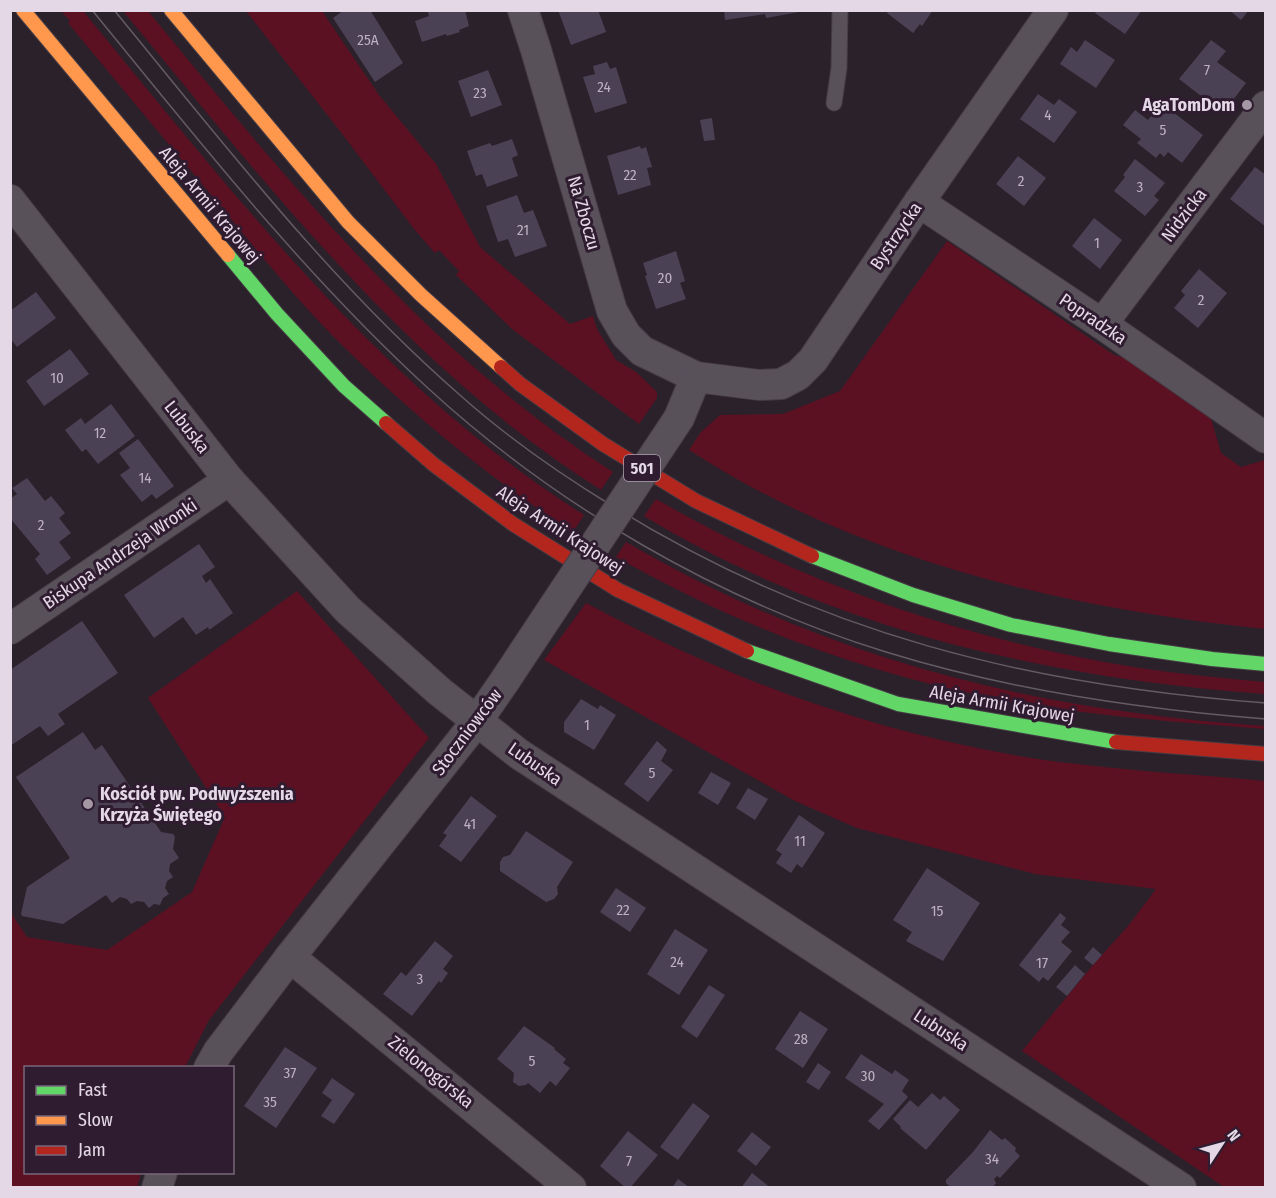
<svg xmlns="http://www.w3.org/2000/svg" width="1276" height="1198" viewBox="0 0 1276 1198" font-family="'Fira Sans Condensed',sans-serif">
<rect width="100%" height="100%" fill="#2b212b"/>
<g fill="#5c1123">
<path d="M61,11H83C234,194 381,387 584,515L573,532C490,479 414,416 344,347C297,301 255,248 213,197C164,139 116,81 68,23L70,21Z"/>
<path d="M123,11H148C288,182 425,351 613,472L601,490C407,367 267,185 123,11Z"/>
<path d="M246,11H322L379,95L436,164L480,247L570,324L593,316L597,329L616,360L636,372L657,392V398L639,424L512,329L456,275L459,271L439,250L435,253L414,229L343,135Z"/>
<path d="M947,241L1114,355L1125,358L1210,415L1221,453L1241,467L1265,460V629C1065,608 860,561 689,450L700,433L720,415L783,414L840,391Z"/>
<path d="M656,499C803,584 966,640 1134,667C1178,674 1222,678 1265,682V694C1049,678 832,630 644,516Z"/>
<path d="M626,542C829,660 1033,710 1265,726V729C1176,722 1086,716 998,699C863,673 736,625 616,557Z"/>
<path d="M297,591L429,738L209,1020L185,1067L26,1068V1172L141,1173L137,1187H11V913L27,937L107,950L192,892L225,817L148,698Z"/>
<path d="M586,603C720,675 857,727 1008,754C1092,769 1180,773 1265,781V1187H1224L1022,1051L1093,965L1128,926L1156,889L1035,874L857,828L795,801L544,660Z"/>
</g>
<g fill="#4b4155">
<path d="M344,10H370L403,63L375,82L333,18Z"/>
<path d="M427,10H465L469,26L459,30L460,32L447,36L446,34L422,42L415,21L429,16Z"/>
<path d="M558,10H598L606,32L571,45Z"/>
<path d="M724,10H799V12L766,18L765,14L725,20Z"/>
<path d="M889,10H933L922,26L920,24L913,33L887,13Z"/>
<path d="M1097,10H1142L1125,34L1095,13Z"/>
<path d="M1229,10H1249L1241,20Z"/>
<path d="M1085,40L1115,60L1096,88L1060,64L1071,47L1077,52Z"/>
<path d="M1211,40L1226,51L1217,62L1246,83L1223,113L1179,79Z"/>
<path d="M607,62L610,69L616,67L627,103L595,113L583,77L595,74L593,66Z"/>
<path d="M488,70L502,105L471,117L458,81Z"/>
<path d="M1038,94L1054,105L1059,99L1077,112L1054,143L1020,119Z"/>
<path d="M1161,103L1203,135L1182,163L1168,152L1164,157L1160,153L1156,158L1137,143L1141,139L1123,125L1135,110L1148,120Z"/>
<path d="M712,118L715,140L704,141L700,120Z"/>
<path d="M512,139L518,155L512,158L518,176L487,187L482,174L476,176L467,151L490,143L492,146Z"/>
<path d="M640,146L641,149L646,147L652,167L647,168L651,185L618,195L607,156Z"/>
<path d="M1018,156L1046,178L1024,206L996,184Z"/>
<path d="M1135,159L1165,183L1154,196L1159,200L1145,216L1114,191L1125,177L1123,175Z"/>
<path d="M1255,167L1266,175V227L1230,199Z"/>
<path d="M517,195L524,213L533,210L547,246L515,257L508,239L498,242L486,206Z"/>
<path d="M1094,218L1122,240L1100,269L1072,246Z"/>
<path d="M676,251L685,281L680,283L686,299L656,309L645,276L647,275L643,263Z"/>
<path d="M1199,269L1227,293L1198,328L1174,308L1185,295L1181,291Z"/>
<path d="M36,292L56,318L17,347L10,338V311Z"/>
<path d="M70,349L89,374L44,406L26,381Z"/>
<path d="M111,404L135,436L98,464L86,449L82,452L65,430L81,418L85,424Z"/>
<path d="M138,439L174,486L156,499L152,494L142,502L120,475L130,468L119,453Z"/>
<path d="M27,478L45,501L51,496L65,513L59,518L71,533L59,542L71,558L47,575L35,559L40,554L10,518V499L17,494L12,488Z"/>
<path d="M199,544L215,567L202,576L206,583L210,579L233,613L209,630L208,627L196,635L183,617L154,638L124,595Z"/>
<path d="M82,621L118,673L58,714L65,724L48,736L40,726L10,746V670Z"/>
<path d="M581,699L598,709L600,705L616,715L594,750L564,732V722Z"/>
<path d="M83,732L95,750L102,745L161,832L173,834L175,837L173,849L179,858L170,864L169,871L173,877L167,881L165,888L169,894L163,898L160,905L154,904L149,908L144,902L137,901L131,904L127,899L120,897L112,903L106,895L63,924L22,916L21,914L27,887L70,858L16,777Z"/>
<path d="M657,741L667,750L661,761L673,770L648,802L624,784Z"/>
<path d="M711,772L731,783L718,805L698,793Z"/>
<path d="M748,788L768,799L755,820L736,808Z"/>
<path d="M471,796L497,816L461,862L439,846L447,835L443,833Z"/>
<path d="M799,815L825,833L802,868L797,864L791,873L776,863L782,854L776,850Z"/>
<path d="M526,831L573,862L557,887L558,894L554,899L546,902L500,871V862L503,857L510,855Z"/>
<path d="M927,868L980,903L943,961L906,941L912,932L893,920Z"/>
<path d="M616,888L646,908L630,932L600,912Z"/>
<path d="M1060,913L1066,918L1061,925L1070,932L1061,942L1072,951L1048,981L1043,977L1039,982L1019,965Z"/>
<path d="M675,929L708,950L679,995L647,974Z"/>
<path d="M435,941L453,956L443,969L448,973L441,983L439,981L412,1016L383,994L401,972L406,976Z"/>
<path d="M1093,947L1102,955L1093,965L1084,958Z"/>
<path d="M1075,965L1085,974L1067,996L1056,987Z"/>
<path d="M709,985L725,995L697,1038L681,1027Z"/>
<path d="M800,1011L828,1029L803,1068L775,1049Z"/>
<path d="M524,1026L555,1048L554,1049L566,1059L563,1063L570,1068L556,1086L550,1081L540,1093L528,1083L526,1085L519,1086L513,1082L514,1073L497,1059Z"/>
<path d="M285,1047L317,1068L276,1128L244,1106Z"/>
<path d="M861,1054L892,1074L895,1070L909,1080L902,1091L908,1097L879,1130L868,1121L884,1104L845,1078Z"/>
<path d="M818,1063L831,1072L819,1090L806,1082Z"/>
<path d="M332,1078L355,1094L334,1124L321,1116L332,1100L322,1093Z"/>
<path d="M932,1093L940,1100L944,1096L960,1110L926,1150L900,1128L901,1127L893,1119L910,1100L918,1107Z"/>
<path d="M693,1103L710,1116L678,1160L660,1147Z"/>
<path d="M990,1130L1002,1140L1005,1138L1016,1148L1015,1151L1020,1156L1000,1178L997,1176L994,1179L996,1183L992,1188H951L946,1183V1180L973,1152Z"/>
<path d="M628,1131L658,1155L630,1188H626L600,1166Z"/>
<path d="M752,1132L771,1147L756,1166L737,1151Z"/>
<path d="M752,1173L771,1188H741Z"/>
<path d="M678,1179L690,1188H672Z"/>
</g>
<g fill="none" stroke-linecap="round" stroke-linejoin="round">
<defs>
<path id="lane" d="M834,103L839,68L840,10"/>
<g id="street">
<path d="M523,10L536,50L612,311L626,335L642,351L696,377L759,385L781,384L798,375L813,360L919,202L1053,10"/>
<path d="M10,200L229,480L348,610L440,692L519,754L1181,1188"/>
<path d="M919,202L1102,324L1266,438"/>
<path d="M1102,324L1266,106"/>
<path d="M679,418L696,377"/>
<path d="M10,629L229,480"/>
<path d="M290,957L571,1188"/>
<path d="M209,1068L218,1052L290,957L477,721L504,682"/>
<path d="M157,1188L162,1172"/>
</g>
<g id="fast">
<path d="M228,255L277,314L344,386L386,423"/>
<path d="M812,556L913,595L1011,625L1109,644L1212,659L1266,664"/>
<path d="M747,651L898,704L1116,742"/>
</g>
<g id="slow">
<path d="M23,10L228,255"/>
<path d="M171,10L348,222L421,295L501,367"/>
</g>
<g id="jam">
<path d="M501,367L520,384L603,444L696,501L812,556"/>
<path d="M386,423L433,464L513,524L618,590L747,651"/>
<path d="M1116,742L1266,754"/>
</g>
</defs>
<use href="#lane" stroke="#453c45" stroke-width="17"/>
<use href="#street" stroke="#453c45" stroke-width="32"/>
<use href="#fast" stroke="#453c45" stroke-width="16"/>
<use href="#slow" stroke="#453c45" stroke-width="16"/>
<use href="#jam" stroke="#453c45" stroke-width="16"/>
<use href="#lane" stroke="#59515a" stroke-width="15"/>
<use href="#street" stroke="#59515a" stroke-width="30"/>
<use href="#fast" stroke="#63d668" stroke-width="14"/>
<use href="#slow" stroke="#ff974d" stroke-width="14"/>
<use href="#jam" stroke="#b3261e" stroke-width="14"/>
<g stroke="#635c63" stroke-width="1.5">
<path d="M92,10C199,141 304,275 430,390C558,507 720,601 886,652C1009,690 1137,709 1266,719"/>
<path d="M114,10C224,144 330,282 461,396C508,438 560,474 614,507C819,634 1028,685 1266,703"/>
</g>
<defs>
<path id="street-bridge" d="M504,682L679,418"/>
</defs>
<use href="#street-bridge" stroke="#453c45" stroke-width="32" stroke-linecap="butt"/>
<use href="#street-bridge" stroke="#59515a" stroke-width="30"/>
</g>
<g fill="#a498a5" stroke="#2f1c30" stroke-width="2">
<circle cx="1247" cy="105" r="6"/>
<circle cx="88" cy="804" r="6"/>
</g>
<g text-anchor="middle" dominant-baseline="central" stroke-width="6" stroke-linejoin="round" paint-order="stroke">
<g font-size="15" fill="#beb2c2">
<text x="368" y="40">25A</text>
<text x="1207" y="70">7</text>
<text x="604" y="87">24</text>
<text x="480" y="93">23</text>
<text x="1048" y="115">4</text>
<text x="1163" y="130">5</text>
<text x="630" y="175">22</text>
<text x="1021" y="181">2</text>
<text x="1140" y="187">3</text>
<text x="523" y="230">21</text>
<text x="1097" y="243">1</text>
<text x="665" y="278">20</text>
<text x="1201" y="300">2</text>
<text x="57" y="378">10</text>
<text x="100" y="433">12</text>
<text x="145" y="478">14</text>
<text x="41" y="525">2</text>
<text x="587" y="725">1</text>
<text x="652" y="773">5</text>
<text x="470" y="824">41</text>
<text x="800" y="841">11</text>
<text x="623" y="910">22</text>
<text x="937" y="911">15</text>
<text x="677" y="962">24</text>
<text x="1042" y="963">17</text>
<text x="420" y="979">3</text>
<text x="801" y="1039">28</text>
<text x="532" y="1061">5</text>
<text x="290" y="1073">37</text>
<text x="868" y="1076">30</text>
<text x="270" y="1102">35</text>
<text x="992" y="1159">34</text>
<text x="629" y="1161">7</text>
</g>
<rect fill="#2f1c30" stroke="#aea0af" stroke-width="1.5" x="624" y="455" width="36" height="26" rx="4.5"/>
<g font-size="16" font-weight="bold" fill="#e5d8e6">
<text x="642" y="468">501</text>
</g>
<g font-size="18" font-weight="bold" fill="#e5d8e6" stroke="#2f1c30" text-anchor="end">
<text x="1235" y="105">AgaTomDom</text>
<text x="100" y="794" text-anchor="start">Kościół pw. Podwyższenia<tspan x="100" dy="21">Krzyża Świętego</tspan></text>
</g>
<g font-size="18" fill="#e5d8e6" stroke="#2f1c30">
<text transform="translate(210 205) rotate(50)">Aleja Armii Krajowej</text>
<text transform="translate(584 213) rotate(74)">Na Zboczu</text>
<text transform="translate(1184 215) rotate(-53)">Nidzicka</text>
<text transform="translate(896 236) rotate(-56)">Bystrzycka</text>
<text transform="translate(1093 319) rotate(34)">Popradzka</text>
<text transform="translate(187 427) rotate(52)">Lubuska</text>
<text transform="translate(560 530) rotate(33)">Aleja Armii Krajowej</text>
<text transform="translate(120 554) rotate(-34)">Biskupa Andrzeja Wronki</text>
<text transform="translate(1002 704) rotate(10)">Aleja Armii Krajowej</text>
<text transform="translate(467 732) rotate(-53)">Stoczniowców</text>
<text transform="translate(535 764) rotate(35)">Lubuska</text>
<text transform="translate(941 1030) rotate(33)">Lubuska</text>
<text transform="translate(431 1072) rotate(39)">Zielonogórska</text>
</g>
</g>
<rect width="1276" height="1198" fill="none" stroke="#e5d8e6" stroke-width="24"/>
<rect x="24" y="1066" width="210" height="108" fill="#2f1c30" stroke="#786779" stroke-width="1.5"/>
<rect x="36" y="1086" width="30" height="9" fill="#63d668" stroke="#786779" stroke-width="1.5"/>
<text x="78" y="1096" font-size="18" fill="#e5d8e6">Fast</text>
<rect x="36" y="1116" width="30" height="9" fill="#ff974d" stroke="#786779" stroke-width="1.5"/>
<text x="78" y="1126" font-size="18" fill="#e5d8e6">Slow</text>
<rect x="36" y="1146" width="30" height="9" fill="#b3261e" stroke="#786779" stroke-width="1.5"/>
<text x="78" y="1156" font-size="18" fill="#e5d8e6">Jam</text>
<g transform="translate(1222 1144) rotate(54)" stroke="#2f1c30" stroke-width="4.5" paint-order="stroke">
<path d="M0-4.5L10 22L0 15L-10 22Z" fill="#e5d8e6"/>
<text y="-9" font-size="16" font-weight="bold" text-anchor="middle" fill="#e5d8e6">N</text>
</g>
</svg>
